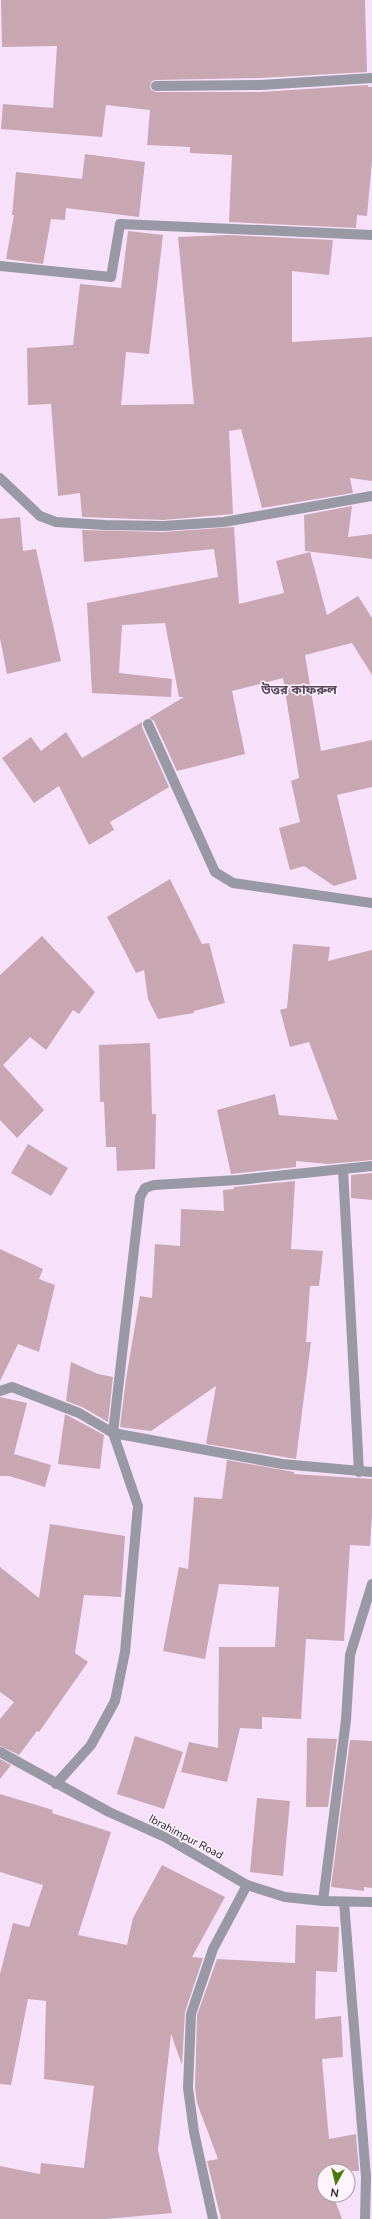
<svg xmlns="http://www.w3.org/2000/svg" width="372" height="2219" viewBox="0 0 372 2219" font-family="'Nunito Sans','Noto Sans Bengali',sans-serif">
<rect width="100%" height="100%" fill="#f7e1fa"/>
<g fill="#c8a7b2">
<path d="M1,0H365L367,72L261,78L156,80L152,81L150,86L151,90L156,92H261L368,85V87H372V161L367,216L357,215L356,228L229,222L232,155L190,153V147L147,145L150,110L106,105L102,137L1,129L3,104L53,108L57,46L2,47Z"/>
<path d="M85,154L145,162L139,217L66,208L65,220L51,219L43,264L6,259L14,215H12L16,172L82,179Z"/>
<path d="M128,231L163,235L149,354L126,352L121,405L194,404L178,237L228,235L333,240L329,275L292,271V342L372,337V481L350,478L353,493L262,508L241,429L229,431L233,514L163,520L82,517L80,493L58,496L51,404L28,405L27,348L73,345L80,284L121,288Z"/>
<path d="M352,506L348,537L372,534V559L305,551L304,515Z"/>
<path d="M20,517L23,551L36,549L61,661L7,674L0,638V519Z"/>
<path d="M234,527L239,604L284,593L276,561L310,552L327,615L358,596L372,618V675L352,643L305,655L321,751L372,740V787L337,795L357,879L334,886L304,866L290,870L279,828L300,822L291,781L299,778L283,678L232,691L245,754L177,771L154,721L149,718L184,697H179L165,623L122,625L119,673L172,679L171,697L92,693L87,603L218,577L214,549L84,562L82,530L163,532Z"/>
<path d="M142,722V727L169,787L110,822L114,830L89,845L59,786L34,803L2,758L31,737L41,751L66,732L82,758Z"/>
<path d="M170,879L202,944L209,943L225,1003L194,1011V1013L158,1019L148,999L144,970L136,973L107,917Z"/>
<path d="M42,936L95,992L79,1014L73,1010L46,1050L30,1037L3,1065L44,1110L17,1138L0,1120V975Z"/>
<path d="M293,944L330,947L328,961L372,950V1160L328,1164L296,1161V1167L231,1174L217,1110L275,1094L279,1115L338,1120L309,1042L290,1047L280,1010L287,1008Z"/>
<path d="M150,1043L152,1114H156L155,1169L117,1171L116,1147H106L104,1102H100L99,1045Z"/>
<path d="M28,1144L68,1168L51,1196L11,1173Z"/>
<path d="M372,1173V1200L351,1198V1175Z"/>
<path d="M295,1181L291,1249L323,1251L319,1286H310L306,1342H311L296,1459L206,1444L216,1386L151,1431L120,1427L126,1379L140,1296L152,1298L155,1244L180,1246L181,1209L224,1211L223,1190L234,1189V1187Z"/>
<path d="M0,1249L43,1269L39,1279L55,1285L39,1352L18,1344L0,1381Z"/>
<path d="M71,1362L98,1374L113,1377L108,1422L82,1407L66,1401Z"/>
<path d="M0,1397L27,1403L14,1454L51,1465L45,1487L9,1476H0Z"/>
<path d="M65,1414L104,1435L100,1469L58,1464Z"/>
<path d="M227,1460L294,1472V1474L372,1479V1515L370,1546L350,1545L344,1641L306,1639L301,1719L262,1717V1729L240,1728L227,1782L181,1772L189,1742L218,1748L219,1647H275L279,1587L219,1584L205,1659L163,1651L179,1567L188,1569L194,1497L222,1499Z"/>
<path d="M50,1524L125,1536L121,1597L84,1595L75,1653L88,1662L39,1732L37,1731L19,1755L0,1746V1719L14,1702L0,1692V1567L39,1598Z"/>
<path d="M135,1736L183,1752L164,1809L117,1794Z"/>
<path d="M307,1738L337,1739L328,1807H306Z"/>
<path d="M350,1740L372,1741V1888L364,1887V1891L331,1887Z"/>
<path d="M0,1759L11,1765L0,1779Z"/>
<path d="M0,1794L53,1810L52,1813L111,1832L78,1935L127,1945L133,1918L162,1865L225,1897L192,1957L203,1958L185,2012L182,2065L171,2034L158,2150L172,2213L106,2219H0V2166L40,2174L41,2163L84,2168L94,2086L44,2079L46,2001L28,1999L11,2085L0,2084V1974L13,1923L29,1927L43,1885L0,1872Z"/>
<path d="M257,1798L290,1801L283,1876L250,1872Z"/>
<path d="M296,1925L339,1927L337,1972L316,1971L315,2019L341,2016L343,2057L322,2059L329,2139L356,2134L359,2171H324V2195H333L342,2219H221L207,2161L218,2159L197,2103L195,2088L197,2015L217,1959L295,1963Z"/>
</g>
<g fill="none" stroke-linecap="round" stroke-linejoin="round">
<g stroke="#9998a5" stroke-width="10">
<path d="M156,86L261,85L372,78"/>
<path d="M0,266L111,277L120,224L372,235"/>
<path d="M0,478L40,516L56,522L105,525L163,526L224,522L372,496"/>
<path d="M148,724L215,872L233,883L372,903"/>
<path d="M343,1169L359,1472"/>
<path d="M0,1391L12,1387L79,1413L113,1433L282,1464L372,1472"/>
<path d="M0,1752L109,1812L165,1837L247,1885L285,1897L323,1901L372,1902"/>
<path d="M56,1784L91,1745L115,1701L125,1652L138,1506L113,1433L140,1197L145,1188L154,1185L238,1180L372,1166"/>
<path d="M323,1901L346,1720L350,1655L372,1584"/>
<path d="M344,1902L366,2177L365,2219"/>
<path d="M213,2219L194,2132L188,2088L191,2014L213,1949L247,1885"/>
</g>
</g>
<g text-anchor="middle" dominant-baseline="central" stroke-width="3" stroke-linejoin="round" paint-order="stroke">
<g font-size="11" fill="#241c25" stroke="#fdf4fe">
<text transform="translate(186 1837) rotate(28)">Ibrahimpur Road</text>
</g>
<g font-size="13" font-weight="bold" fill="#5a485d" stroke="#fdf4fe">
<text x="299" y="690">উত্তর কাফরুল</text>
</g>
</g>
<g transform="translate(336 2183) rotate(188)"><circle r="19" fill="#fdf4fe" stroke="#a69ea7"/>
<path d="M0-3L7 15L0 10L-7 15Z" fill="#487b09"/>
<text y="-6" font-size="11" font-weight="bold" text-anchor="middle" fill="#241c25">N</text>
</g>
</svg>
